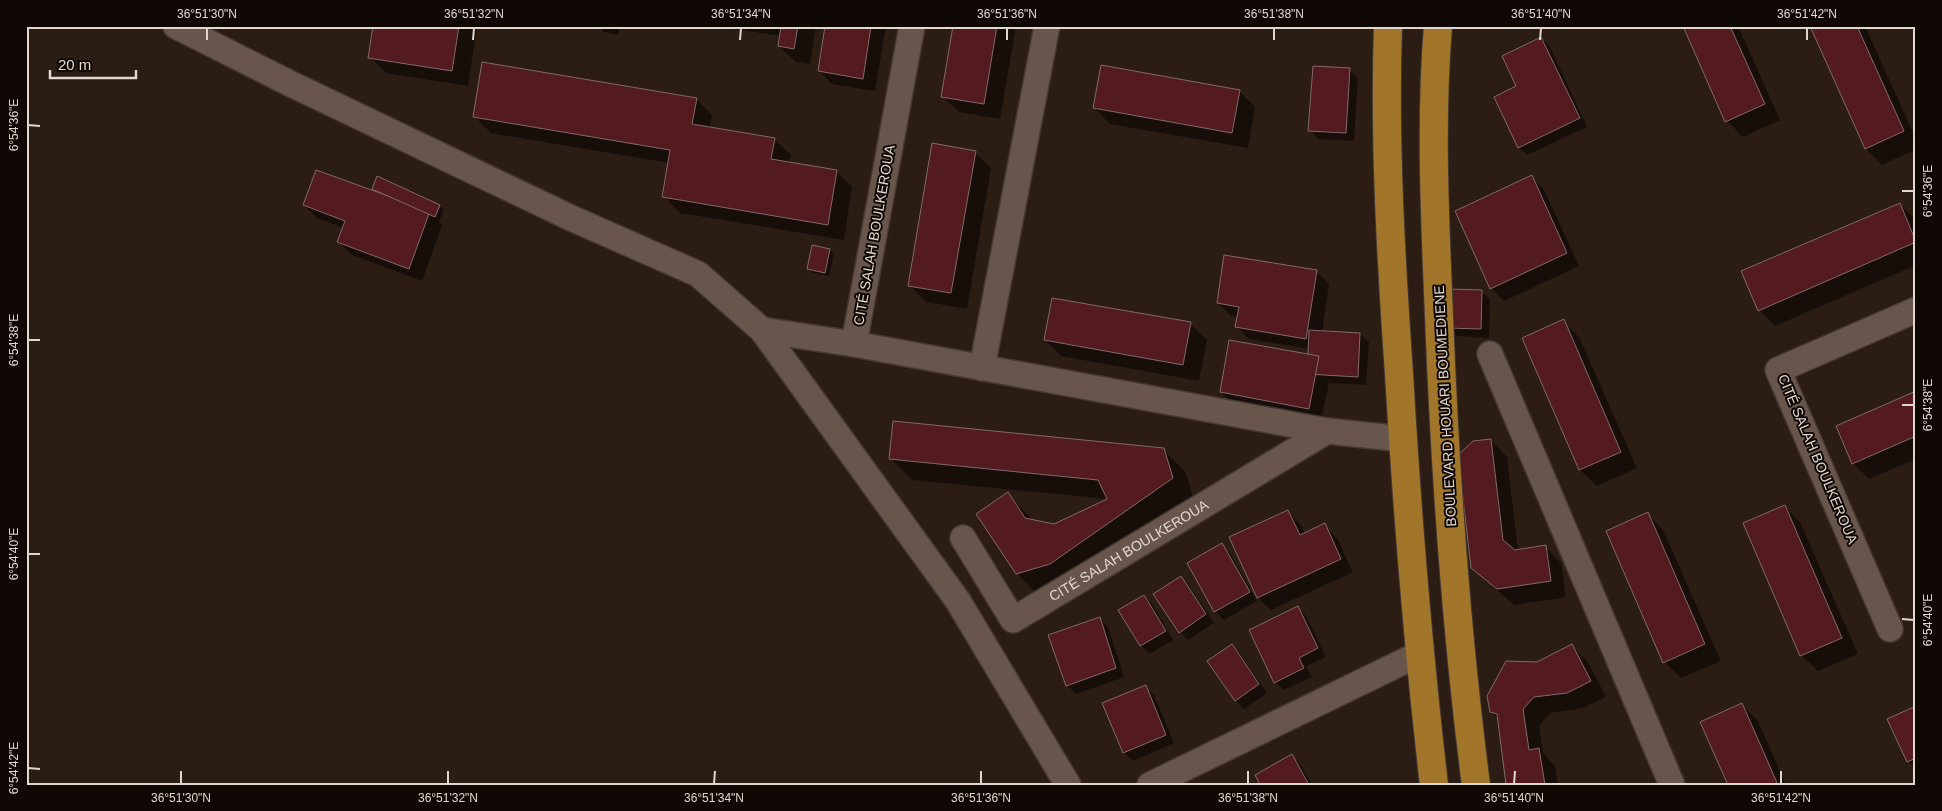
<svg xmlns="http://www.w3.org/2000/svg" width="1942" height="811" viewBox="0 0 1942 811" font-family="Arial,sans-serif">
<rect width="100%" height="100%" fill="#2b1c14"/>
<g fill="#0007">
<path d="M374,26H477L468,86L386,73L370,57Z"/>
<path d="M598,26H620L618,35L604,32Z"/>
<path d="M715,26H816L810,64L796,62L779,46L781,36Z"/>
<path d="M826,26H886L875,91L832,84L819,71Z"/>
<path d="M954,26H1016L1000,119L959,112L942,96Z"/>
<path d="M1684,26H1738L1780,120L1743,137L1727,121Z"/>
<path d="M1811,26H1865L1916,139V149L1882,165L1866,149Z"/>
<path d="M1541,38L1550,47L1587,127L1527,155L1519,147L1518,87Z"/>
<path d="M1349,70L1358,78L1354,141L1318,139L1310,130Z"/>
<path d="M1239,91L1255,107L1248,148L1110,124L1094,108Z"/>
<path d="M696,99L712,115L710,128L774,139L791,155L789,163L836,171L852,187L844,240L680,213L664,196L669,163L491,133L475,117Z"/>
<path d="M975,152L991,168L967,309L926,302L910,286Z"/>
<path d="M1531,177L1544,190L1579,266L1504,301L1491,288Z"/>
<path d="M378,178L440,206L444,210L439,222L442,225L422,281L352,255L339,242L344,228L317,218L304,205L379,194L373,188Z"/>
<path d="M1899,204L1916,220V265L1775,326L1759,310Z"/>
<path d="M830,250L834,254L829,276L813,273L809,269Z"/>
<path d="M1316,271L1329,284L1322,332L1360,334L1369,342L1366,385L1329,383L1321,421L1234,405L1221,392L1309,356V349L1249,339L1237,327L1238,317L1231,316L1218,303Z"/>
<path d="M1481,291L1490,300L1489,338L1457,336L1448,328Z"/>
<path d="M1563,321L1579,337L1637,468L1597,486L1580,470L1523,338Z"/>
<path d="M1190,324L1207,340L1199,381L1061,356L1045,340Z"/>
<path d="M1916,392V459L1869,479L1853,463Z"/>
<path d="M1491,440L1507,457L1518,551L1545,547L1561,563L1566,597L1514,605L1472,568Z"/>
<path d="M1163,450L1185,471L1194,500L1038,595L1017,573L1008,494L1033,521L1054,526L1108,499L912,480L890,458Z"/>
<path d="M1784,506L1800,522L1858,654L1818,671L1801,655Z"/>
<path d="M1287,511L1300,524L1305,534L1324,525L1337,538L1353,572L1271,610L1258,598L1231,538Z"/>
<path d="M1647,513L1663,530L1721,661L1681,678L1664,662Z"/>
<path d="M1222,545L1230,554L1257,601L1224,620L1215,611Z"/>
<path d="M1180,578L1189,586L1214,623L1188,640L1180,632Z"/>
<path d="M1144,596L1153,605L1173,640L1149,654L1141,645Z"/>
<path d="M1298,608L1306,616L1326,657L1306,666L1312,677L1284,690L1275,682Z"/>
<path d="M1099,618L1108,627L1124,677L1076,694L1067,685Z"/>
<path d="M1232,645L1240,654L1267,693L1244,709L1236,700Z"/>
<path d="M1572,646L1588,662L1606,697L1583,708L1550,713L1539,726L1543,753L1555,766L1558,785H1507L1499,719L1491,712L1537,663Z"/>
<path d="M1145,686L1154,695L1174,743L1133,761L1124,752Z"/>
<path d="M1742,705L1758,721L1786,785H1729Z"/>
<path d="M1916,708V769L1908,761Z"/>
<path d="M1292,756L1300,764L1312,785H1262Z"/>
</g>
<g fill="#531a1f" stroke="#806a6a">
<path d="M373,26H459L452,71L368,58Z"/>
<path d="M781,26H798L794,49L778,46Z"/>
<path d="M825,26H871L863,79L818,71Z"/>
<path d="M953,26H997L984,104L941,97Z"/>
<path d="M1683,26H1730L1765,104L1725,122Z"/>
<path d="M1810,26H1857L1904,131L1865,149Z"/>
<path d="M1541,37L1580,118L1518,148L1494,97L1516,86L1502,56Z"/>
<path d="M482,62L697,98L692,124L775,138L771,159L837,170L828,225L662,197L670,150L473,117Z"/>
<path d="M1101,65L1240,90L1232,133L1093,108Z"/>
<path d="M1313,66L1350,68L1346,133L1308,131Z"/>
<path d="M932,143L976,151L951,293L908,286Z"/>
<path d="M316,170L430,211L409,269L337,242L345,221L303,205Z"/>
<path d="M1532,175L1567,253L1490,289L1455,211Z"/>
<path d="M377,176L440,205L435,217L372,189Z"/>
<path d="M1900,203L1916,242L1758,311L1741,271Z"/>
<path d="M812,245L830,249L825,273L807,269Z"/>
<path d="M1224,255L1317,270L1306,339L1235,327L1239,307L1217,303Z"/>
<path d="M1448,289L1482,290L1481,329L1447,328Z"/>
<path d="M1052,298L1191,322L1183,365L1044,340Z"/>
<path d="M1564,319L1621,452L1579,470L1522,338Z"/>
<path d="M1309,330L1360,333L1358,377L1307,374Z"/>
<path d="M1229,340L1319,356L1309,409L1220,392Z"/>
<path d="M1916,391V436L1852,464L1836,426Z"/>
<path d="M893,421L1164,448L1173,478L1050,564L1016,574L976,514L1008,492L1025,518L1054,524L1107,499L1098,480L889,459Z"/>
<path d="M1491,439L1503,540L1515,550L1546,545L1551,581L1497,589L1471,568L1458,455L1473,441Z"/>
<path d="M1785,505L1842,638L1800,656L1743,523Z"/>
<path d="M1288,510L1300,535L1325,523L1341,559L1257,598L1229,537Z"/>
<path d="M1648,512L1705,644L1663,663L1606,531Z"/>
<path d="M1222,543L1250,592L1214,612L1187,563Z"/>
<path d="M1181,576L1206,614L1179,633L1153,594Z"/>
<path d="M1144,595L1166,631L1140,646L1118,610Z"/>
<path d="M1298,606L1318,648L1299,658L1304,668L1274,683L1249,630Z"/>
<path d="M1100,617L1116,668L1066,686L1048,635Z"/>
<path d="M1232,644L1259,684L1235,701L1207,661Z"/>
<path d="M1572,644L1591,681L1567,693L1534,697L1523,709L1529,750L1539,748L1545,785H1506L1497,714L1490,712L1487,696L1506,661L1537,662Z"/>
<path d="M1146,685L1166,735L1123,753L1102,703Z"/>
<path d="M1742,703L1778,785H1728L1700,722Z"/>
<path d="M1916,706V758L1907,762L1887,719Z"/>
<path d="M1292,754L1309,785H1260L1255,775Z"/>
</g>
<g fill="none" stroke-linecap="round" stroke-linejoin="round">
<defs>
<g id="minor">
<path d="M176,26L289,83L571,218L698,274L762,330L854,344"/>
<path d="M912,26L854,344L1327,431L1403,439"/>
<path d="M762,330L958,601L1068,785"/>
<path d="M1490,354L1672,785"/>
<path d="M982,368L1047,26"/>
<path id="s1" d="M963,538L1013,620L1327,431"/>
<path d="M1890,629L1778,370L1916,310"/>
<path d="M1150,785L1421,653"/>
</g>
<g id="trunk">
<path d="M1388,26C1384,142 1391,258 1399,374C1407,511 1418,648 1434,785"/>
<path d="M1438,26C1430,123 1435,220 1439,316C1445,473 1456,630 1476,785"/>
</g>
</defs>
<use href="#minor" stroke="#443833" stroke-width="28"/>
<use href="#trunk" stroke="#443833" stroke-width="30"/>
<use href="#minor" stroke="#68564d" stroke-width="25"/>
<use href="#trunk" stroke="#a1762a" stroke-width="28"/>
</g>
<path fill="none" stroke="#e1d6d0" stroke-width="2" d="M207,40V28M473,40L474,28M740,40L741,28M1007,40V28M1274,40V28M1540,40L1541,28M1807,40V28M28,125L40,126M1902,191H1914M28,340H40M1902,405H1914M28,554H40M1902,619L1914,620M28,768L40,769M181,784V771M448,784V771M714,784L715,771M981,784V771M1248,784V771M1514,784L1515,771M1781,784V771"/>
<g text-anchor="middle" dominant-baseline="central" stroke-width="4" stroke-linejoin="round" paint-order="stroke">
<g font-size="14" fill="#e1d6d0" stroke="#0f0805">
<text transform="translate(874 235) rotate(-80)">CITÉ SALAH BOULKEROUA</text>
<text transform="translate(1445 406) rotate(-93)">BOULEVARD HOUARI BOUMEDIENE</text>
<text transform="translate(1818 459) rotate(67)">CITÉ SALAH BOULKEROUA</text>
<text stroke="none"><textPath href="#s1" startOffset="231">CITÉ SALAH BOULKEROUA</textPath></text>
</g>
</g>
<rect width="1942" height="811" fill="none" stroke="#0f0805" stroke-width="55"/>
<path d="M50 70v8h86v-8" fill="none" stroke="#e1d6d0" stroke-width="2.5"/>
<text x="58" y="70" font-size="15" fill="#e1d6d0" stroke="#0f0805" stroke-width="4" paint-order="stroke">20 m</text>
<rect x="28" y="28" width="1886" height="756" fill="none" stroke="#e1d6d0" stroke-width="2"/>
<g font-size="12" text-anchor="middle" fill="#e1d6d0">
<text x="207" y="18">36°51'30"N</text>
<text x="474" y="18">36°51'32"N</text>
<text x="741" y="18">36°51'34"N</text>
<text x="1007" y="18">36°51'36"N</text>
<text x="1274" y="18">36°51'38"N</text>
<text x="1541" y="18">36°51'40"N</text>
<text x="1807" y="18">36°51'42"N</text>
<text transform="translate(14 125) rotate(-90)" y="4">6°54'36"E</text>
<text transform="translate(1928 191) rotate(-90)" y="4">6°54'36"E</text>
<text transform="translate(14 340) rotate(-90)" y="4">6°54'38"E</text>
<text transform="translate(1928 405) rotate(-90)" y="4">6°54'38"E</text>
<text transform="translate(14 554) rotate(-90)" y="4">6°54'40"E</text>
<text transform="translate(1928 620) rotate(-90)" y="4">6°54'40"E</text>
<text transform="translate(14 768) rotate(-90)" y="4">6°54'42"E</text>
<text x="181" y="802">36°51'30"N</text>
<text x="448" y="802">36°51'32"N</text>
<text x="714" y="802">36°51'34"N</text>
<text x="981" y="802">36°51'36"N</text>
<text x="1248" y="802">36°51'38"N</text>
<text x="1514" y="802">36°51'40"N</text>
<text x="1781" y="802">36°51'42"N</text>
</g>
</svg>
